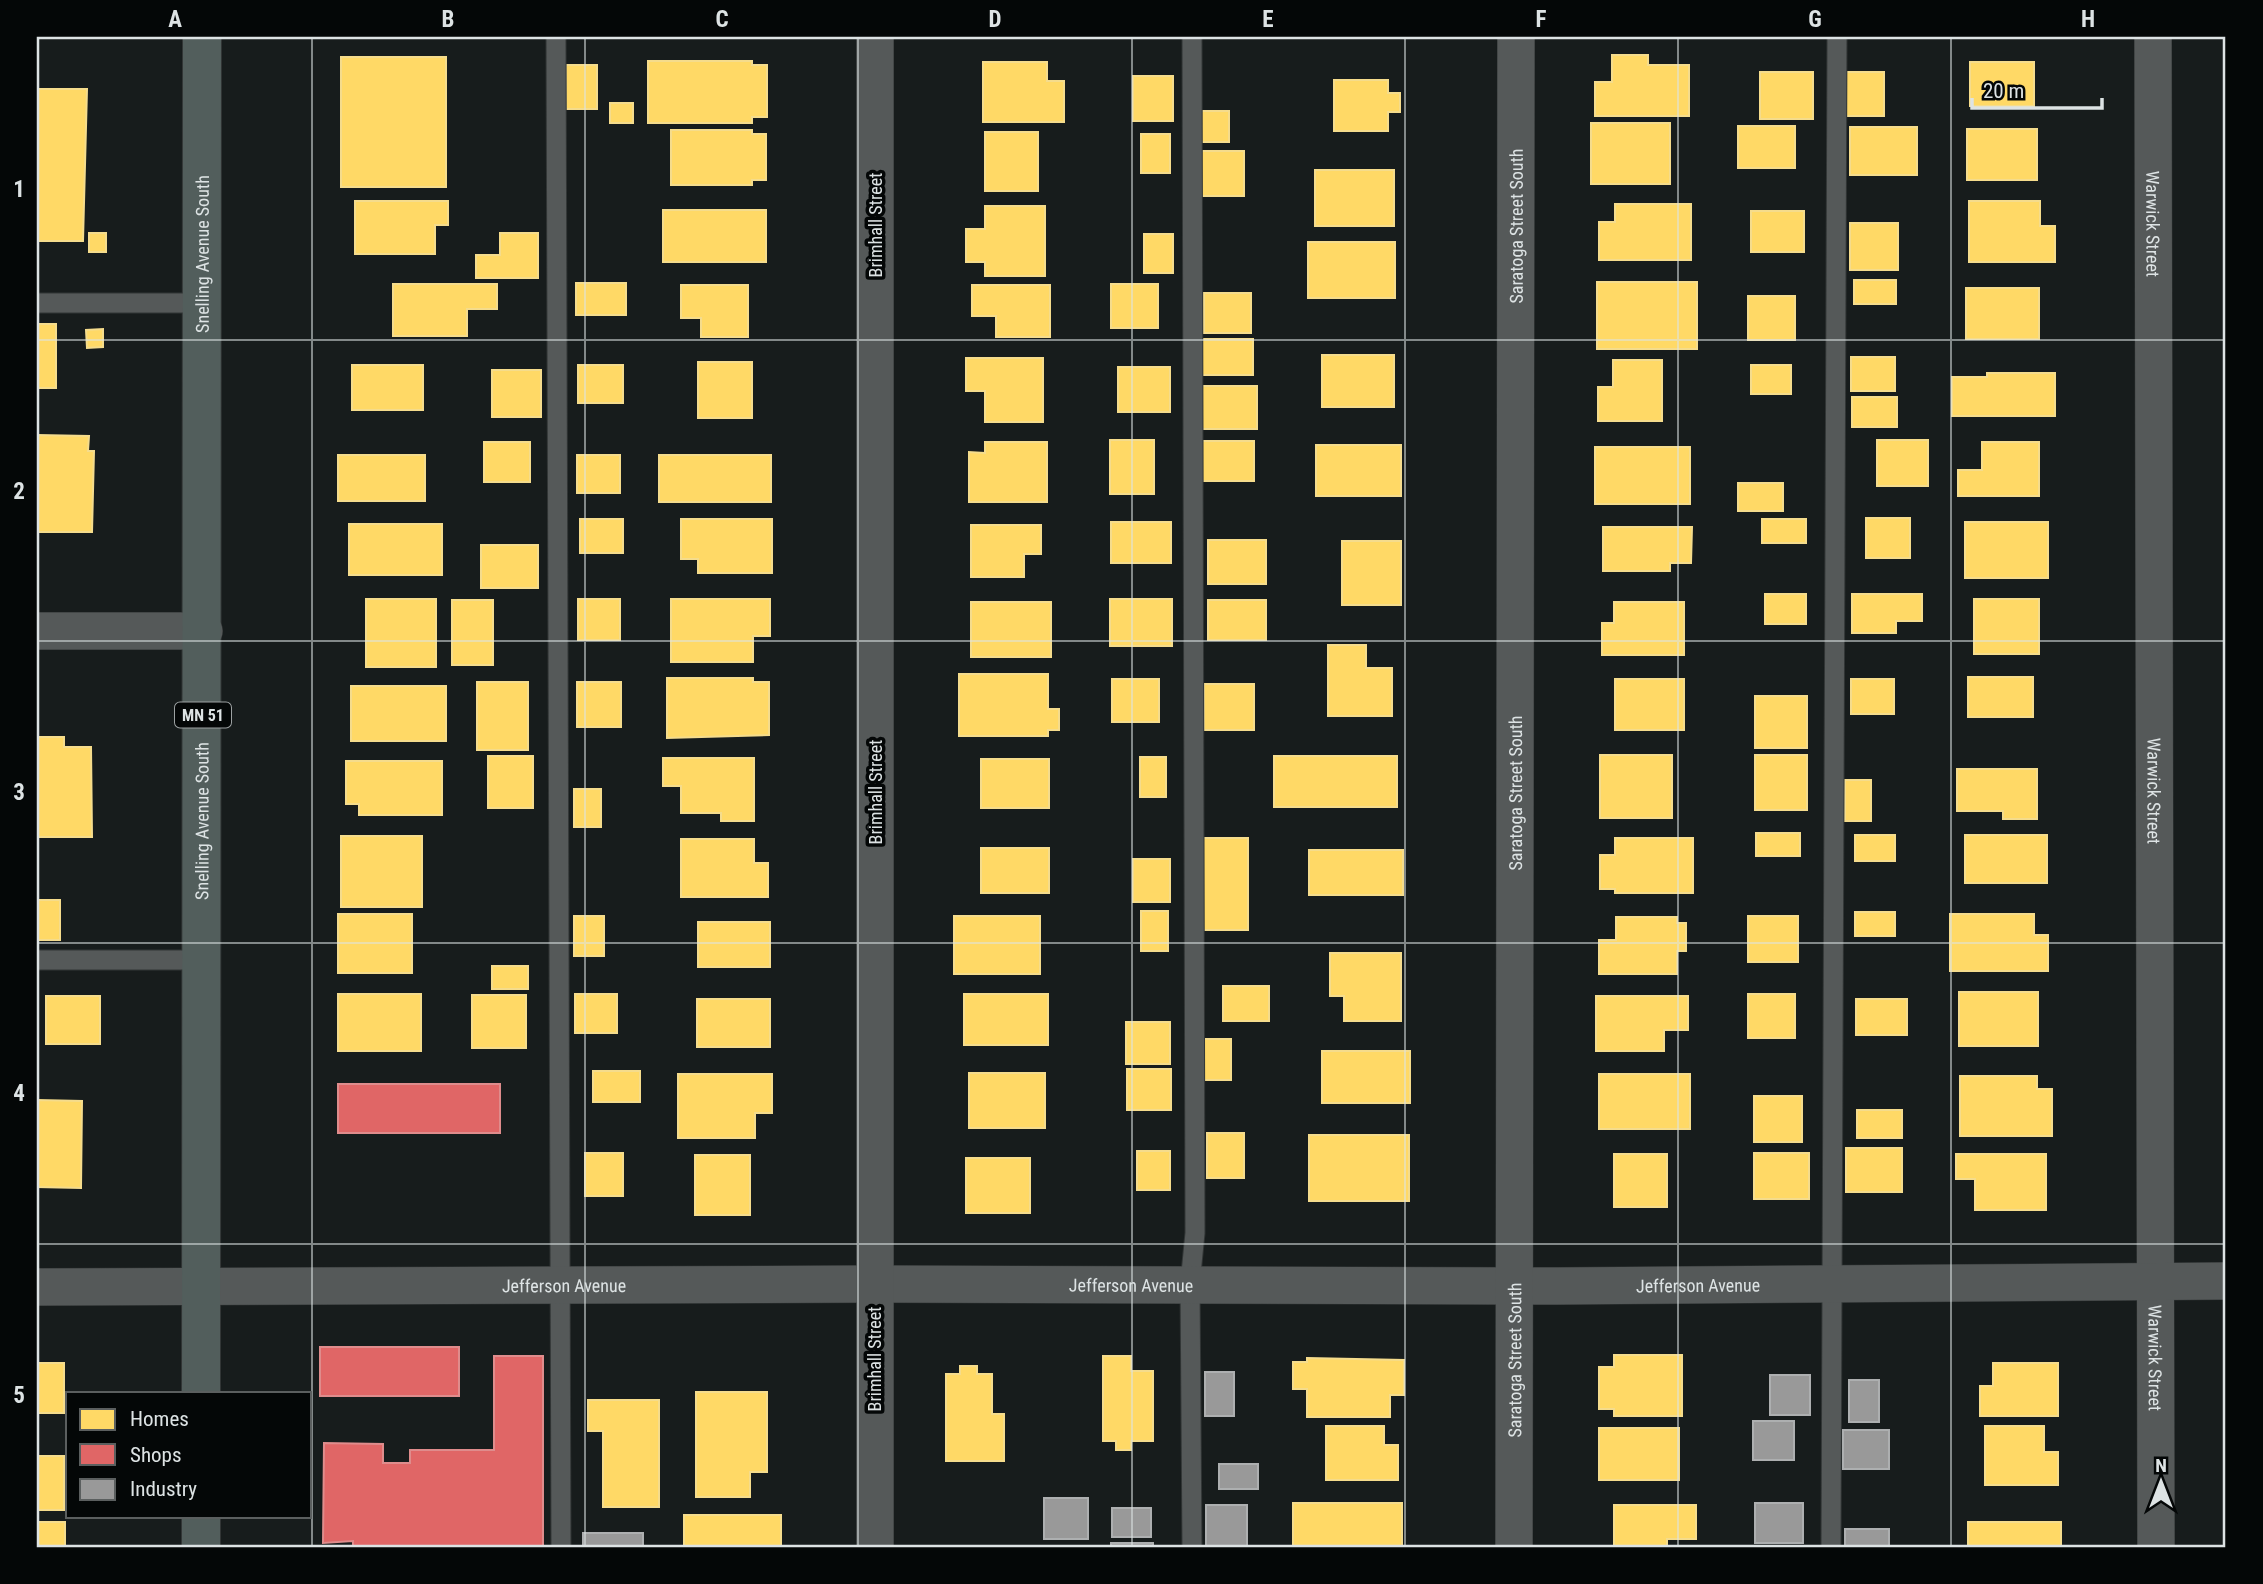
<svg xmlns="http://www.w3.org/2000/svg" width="2263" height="1584" viewBox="0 0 2263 1584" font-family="'Roboto Condensed',sans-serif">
<rect width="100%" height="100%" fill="#171c1c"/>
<g fill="#ffd966" stroke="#f5dc8c" stroke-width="2">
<path d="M1612,55H1648V65H1689V116H1595V82H1612Z"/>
<rect x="341" y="57" width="105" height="130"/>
<path d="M648,61H752V65H767V117H752V123H648Z"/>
<path d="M983,62H1047V81H1064V122H983Z"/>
<rect x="1970" y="62" width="64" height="44"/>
<rect x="566" y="65" width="31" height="44"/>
<rect x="1760" y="72" width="53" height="47"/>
<rect x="1844" y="72" width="40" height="44"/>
<rect x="1133" y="76" width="40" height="45"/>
<path d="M1334,80H1388V93H1400V112H1388V131H1334Z"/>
<path d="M37,89H87L83,241H37Z"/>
<rect x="610" y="103" width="23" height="20"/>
<rect x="1199" y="111" width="30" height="31"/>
<rect x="1591" y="123" width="79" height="61"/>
<rect x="1738" y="126" width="57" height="42"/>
<rect x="1850" y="127" width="67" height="48"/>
<rect x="1967" y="129" width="70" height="51"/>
<path d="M671,130H752V134H766V180H752V185H671Z"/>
<rect x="985" y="132" width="53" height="59"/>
<rect x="1141" y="134" width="29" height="39"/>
<rect x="1199" y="151" width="45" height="45"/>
<rect x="1315" y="170" width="79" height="56"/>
<path d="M355,201H448V225H435V254H355Z"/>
<path d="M1969,201H2040V226H2055V262H1969Z"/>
<path d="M1615,204H1691V260H1599V222H1615Z"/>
<path d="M985,206H1045V276H985V262H966V229H985Z"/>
<rect x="663" y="210" width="103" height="52"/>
<rect x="1751" y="211" width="53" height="41"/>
<rect x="1850" y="223" width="48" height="47"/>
<rect x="89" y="233" width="17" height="19"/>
<path d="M500,233H538V278H476V255H500Z"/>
<rect x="1144" y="234" width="29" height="39"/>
<rect x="1308" y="242" width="87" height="56"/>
<rect x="1854" y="280" width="42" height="24"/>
<rect x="1597" y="282" width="100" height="67"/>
<rect x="576" y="283" width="50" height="32"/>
<path d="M393,284H497V309H467V336H393Z"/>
<rect x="1111" y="284" width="47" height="44"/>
<path d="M681,285H748V337H701V318H681Z"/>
<path d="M972,285H1050V337H996V316H972Z"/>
<rect x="1966" y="288" width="73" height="51"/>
<rect x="1204" y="293" width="47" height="40"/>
<rect x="1748" y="296" width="47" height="44"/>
<rect x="37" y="324" width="19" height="64"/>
<path d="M103,329V347L87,348L86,330Z"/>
<rect x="1201" y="339" width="52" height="36"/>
<rect x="1322" y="355" width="72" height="52"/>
<rect x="1851" y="357" width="44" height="34"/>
<path d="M966,358H1043V422H985V391H966Z"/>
<path d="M1613,360H1662V421H1598V387H1613Z"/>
<rect x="698" y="362" width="54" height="56"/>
<rect x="352" y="365" width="71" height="45"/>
<rect x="578" y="365" width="45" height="38"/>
<rect x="1751" y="365" width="40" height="29"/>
<rect x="1118" y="367" width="52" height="45"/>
<rect x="492" y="370" width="49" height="47"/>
<path d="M1987,373H2055V416H1952V377H1987Z"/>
<rect x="1201" y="386" width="56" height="43"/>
<rect x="1852" y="397" width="45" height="30"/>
<path d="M37,435L89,436L88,451H94L92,532H37Z"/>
<rect x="1110" y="440" width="44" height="54"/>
<rect x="1877" y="440" width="51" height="46"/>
<rect x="1200" y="441" width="54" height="40"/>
<rect x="484" y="442" width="46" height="40"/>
<path d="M985,442H1047V502H969V452L985,453Z"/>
<path d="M1982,442H2039V496H1958V470H1982Z"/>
<rect x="1316" y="445" width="85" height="51"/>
<rect x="1595" y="447" width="95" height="57"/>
<rect x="338" y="455" width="87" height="46"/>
<rect x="577" y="455" width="43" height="38"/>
<rect x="659" y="455" width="112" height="47"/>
<rect x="1738" y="483" width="45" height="28"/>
<rect x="1866" y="518" width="44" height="40"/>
<rect x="580" y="519" width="43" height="34"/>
<path d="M681,519H772V573H698V559H681Z"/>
<rect x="1762" y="519" width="44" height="24"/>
<rect x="1111" y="522" width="60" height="41"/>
<rect x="1965" y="522" width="83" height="56"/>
<rect x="349" y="524" width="93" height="51"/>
<path d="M971,525H1041V554H1024V577H971Z"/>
<path d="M1603,527H1692L1691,563H1670V571H1603Z"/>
<rect x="1208" y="540" width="58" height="44"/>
<rect x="1342" y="541" width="59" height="64"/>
<rect x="481" y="545" width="57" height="43"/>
<rect x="1765" y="594" width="41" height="30"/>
<path d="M1852,594H1922V621H1896V633H1852Z"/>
<rect x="366" y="599" width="70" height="68"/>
<rect x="578" y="599" width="42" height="41"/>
<path d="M671,599H770V636H753V662H671Z"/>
<rect x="1110" y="599" width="62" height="47"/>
<rect x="1974" y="599" width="65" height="55"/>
<rect x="452" y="600" width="41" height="65"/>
<rect x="1208" y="600" width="58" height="40"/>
<rect x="971" y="602" width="80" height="55"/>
<path d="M1614,602H1684V655H1602V623H1614Z"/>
<path d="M1328,645H1366V668H1392V716H1328Z"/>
<path d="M959,674H1048V709H1059V730H1048V736H959Z"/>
<rect x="1968" y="677" width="65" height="40"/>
<path d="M667,678H753V682H769V735L667,738Z"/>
<rect x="1112" y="679" width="47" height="43"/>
<rect x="1615" y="679" width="69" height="51"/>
<rect x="1851" y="679" width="43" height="35"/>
<rect x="477" y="682" width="51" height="68"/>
<rect x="577" y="682" width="44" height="45"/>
<rect x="1204" y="684" width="50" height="46"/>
<rect x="351" y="686" width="95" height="55"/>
<rect x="1755" y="696" width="52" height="52"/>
<path d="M37,737H64V747H91L92,837H37Z"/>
<rect x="1600" y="755" width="72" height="63"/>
<rect x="1755" y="755" width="52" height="55"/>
<rect x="488" y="756" width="45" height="52"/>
<rect x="1274" y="756" width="123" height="51"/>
<rect x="1140" y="757" width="26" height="40"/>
<path d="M663,758H754V821H721V813H681V786H663Z"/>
<rect x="981" y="759" width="68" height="49"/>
<path d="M346,761H442V815H359V804H346Z"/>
<path d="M1957,769H2037V819H2003V811H1957Z"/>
<rect x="1845" y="780" width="26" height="41"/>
<rect x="574" y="789" width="27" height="38"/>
<rect x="1756" y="833" width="44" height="23"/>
<rect x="1855" y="835" width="40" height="26"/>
<rect x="1965" y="835" width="82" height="48"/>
<rect x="341" y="836" width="81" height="71"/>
<rect x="1202" y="838" width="46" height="92"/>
<path d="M1615,838H1693V893H1615V889H1600V855H1615Z"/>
<path d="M681,839H754V863H768V897H681Z"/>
<rect x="981" y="848" width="68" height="45"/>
<rect x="1309" y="850" width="94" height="45"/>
<rect x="1133" y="859" width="37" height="43"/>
<rect x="37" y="900" width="23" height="40"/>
<rect x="1141" y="911" width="27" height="40"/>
<rect x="1855" y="912" width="40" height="24"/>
<rect x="338" y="914" width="74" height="59"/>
<path d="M1950,914H2034V935H2048V971H1950Z"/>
<rect x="574" y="916" width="30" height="40"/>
<rect x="954" y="916" width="86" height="58"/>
<rect x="1748" y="916" width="50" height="46"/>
<path d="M1616,917H1677V923H1686V951H1677V974H1599V940H1616Z"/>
<rect x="698" y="922" width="72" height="45"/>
<path d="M1330,953H1401V1021H1344V996H1330Z"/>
<rect x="492" y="966" width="36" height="23"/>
<rect x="1223" y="986" width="46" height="35"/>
<rect x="1959" y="992" width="79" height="54"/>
<rect x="338" y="994" width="83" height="57"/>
<rect x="575" y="994" width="42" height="39"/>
<rect x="964" y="994" width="84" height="51"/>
<rect x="1748" y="994" width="47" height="44"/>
<rect x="472" y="995" width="54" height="53"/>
<rect x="46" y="996" width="54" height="48"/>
<path d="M1596,996H1688V1030H1664V1051H1596Z"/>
<rect x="697" y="999" width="73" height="48"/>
<rect x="1856" y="999" width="51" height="36"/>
<rect x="1126" y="1022" width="44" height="42"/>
<rect x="1204" y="1039" width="27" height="41"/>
<rect x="1322" y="1051" width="88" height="52"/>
<rect x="1127" y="1069" width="44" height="41"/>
<rect x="593" y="1071" width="47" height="31"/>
<rect x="969" y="1073" width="76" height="55"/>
<path d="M678,1074H772V1113H755V1138H678Z"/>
<rect x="1599" y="1074" width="91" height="55"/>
<path d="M1960,1076H2037V1089H2052V1136H1960Z"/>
<rect x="1754" y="1096" width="48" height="46"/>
<path d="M37,1100L82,1101L81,1188L37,1187Z"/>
<rect x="1857" y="1110" width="45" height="28"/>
<rect x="1207" y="1133" width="37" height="45"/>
<rect x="1309" y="1135" width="100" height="66"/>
<rect x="1846" y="1148" width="56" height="44"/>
<rect x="1137" y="1151" width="33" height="39"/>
<rect x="585" y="1153" width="38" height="43"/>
<rect x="1754" y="1153" width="55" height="46"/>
<rect x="1614" y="1154" width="53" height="53"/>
<path d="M1956,1154H2046V1210H1975V1179H1956Z"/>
<rect x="695" y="1155" width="55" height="60"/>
<rect x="966" y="1158" width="64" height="55"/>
<path d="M1614,1355H1682V1416H1614V1409H1599V1367H1614Z"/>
<path d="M1103,1356H1131V1371H1153V1441H1131V1450H1116V1441H1103Z"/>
<path d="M1307,1358L1404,1360V1395H1390V1417H1307V1389H1293V1362H1307Z"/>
<rect x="37" y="1363" width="27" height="50"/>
<path d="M1993,1363H2058V1416H1980V1386H1993Z"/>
<path d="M960,1366H977V1374H992V1414H1004V1461H946V1374H960Z"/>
<path d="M696,1392H767V1472H750V1497H696Z"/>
<path d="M588,1400H659V1507H603V1431H588Z"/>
<path d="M1326,1426H1384V1445H1398V1480H1326Z"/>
<path d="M1985,1426H2044V1452H2058V1485H1985Z"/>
<rect x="1599" y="1428" width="80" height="52"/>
<rect x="37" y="1456" width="27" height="54"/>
<rect x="1293" y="1503" width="109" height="44"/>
<path d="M1614,1505H1696V1539H1667V1547H1614Z"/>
<rect x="684" y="1515" width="97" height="32"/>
<rect x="37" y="1522" width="28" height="25"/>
<rect x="1968" y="1522" width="93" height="25"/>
</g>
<g fill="#e06666" stroke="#df8c8c" stroke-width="2">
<rect x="338" y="1084" width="162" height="49"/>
<rect x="320" y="1347" width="139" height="49"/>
<path d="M494,1356H543V1547H353V1541L323,1543L324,1443L383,1444V1463H410V1450H494Z"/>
</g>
<g fill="#999" stroke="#adafb0" stroke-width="2">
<rect x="1205" y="1372" width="29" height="44"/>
<rect x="1770" y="1375" width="40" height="40"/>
<rect x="1849" y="1380" width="30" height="42"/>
<rect x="1753" y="1421" width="41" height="39"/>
<rect x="1843" y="1430" width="46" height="39"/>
<rect x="1219" y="1464" width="39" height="25"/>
<rect x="1044" y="1498" width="44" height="41"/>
<rect x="1755" y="1503" width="48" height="40"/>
<rect x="1206" y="1505" width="41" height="41"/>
<rect x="1112" y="1508" width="39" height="29"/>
<rect x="1845" y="1529" width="44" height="18"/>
<rect x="583" y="1533" width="60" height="14"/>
<rect x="1111" y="1543" width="42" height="4"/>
</g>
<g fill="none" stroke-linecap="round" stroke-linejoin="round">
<defs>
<g id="service">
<path d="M556,37L561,1547"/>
<path d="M37,303H203"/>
<path d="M37,960H202"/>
<path d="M1192,1547L1190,1284L1195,1233L1192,37"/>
<path d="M1831,1547L1837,37"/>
</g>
<g id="minor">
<path id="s1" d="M2153,37L2156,1547"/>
<path d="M37,631H204"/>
<path id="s2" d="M37,1287L874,1284L1558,1286L2226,1281"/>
<path d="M875,1547V37"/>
<path id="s3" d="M1514,1547L1516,37"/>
</g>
<g id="primary">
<path id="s4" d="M201,1393L202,37"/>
<path d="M201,1516V1547"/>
</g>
</defs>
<use href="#service" stroke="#323636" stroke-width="21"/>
<use href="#minor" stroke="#323636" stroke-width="38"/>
<use href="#primary" stroke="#323636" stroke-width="40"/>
<use href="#service" stroke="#555959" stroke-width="19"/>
<use href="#minor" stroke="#555959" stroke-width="37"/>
<use href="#primary" stroke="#525e5c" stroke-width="38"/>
</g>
<path fill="none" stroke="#dde3e4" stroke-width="2" stroke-opacity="0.55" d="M312,37V1547M585,37V1547M858,37V1547M1132,37V1547M1405,37V1547M1678,37V1547M1951,37V1547M37,340H2226M37,641H2226M37,943H2226M37,1244H2226"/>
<g text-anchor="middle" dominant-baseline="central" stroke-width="7" stroke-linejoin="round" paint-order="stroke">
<rect fill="#040707" stroke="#9ca1a2" stroke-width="2" x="175" y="702.5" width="56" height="25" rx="5"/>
<g font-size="16" font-weight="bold" fill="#dde3e4">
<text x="203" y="715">MN 51</text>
</g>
<g font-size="18" fill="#dde3e4" stroke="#040707">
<text transform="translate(875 225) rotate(-90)">Brimhall Street</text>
<text stroke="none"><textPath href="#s3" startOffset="1321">Saratoga Street South</textPath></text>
<text stroke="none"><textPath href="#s1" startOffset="187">Warwick Street</textPath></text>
<text stroke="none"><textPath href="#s4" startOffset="1139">Snelling Avenue South</textPath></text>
<text transform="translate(875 792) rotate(-90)">Brimhall Street</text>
<text stroke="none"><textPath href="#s3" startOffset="754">Saratoga Street South</textPath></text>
<text stroke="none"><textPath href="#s1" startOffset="754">Warwick Street</textPath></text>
<text stroke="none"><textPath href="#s4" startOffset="572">Snelling Avenue South</textPath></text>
<text stroke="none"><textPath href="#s2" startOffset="1094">Jefferson Avenue</textPath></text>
<text stroke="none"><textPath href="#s2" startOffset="1661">Jefferson Avenue</textPath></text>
<text stroke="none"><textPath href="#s2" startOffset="527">Jefferson Avenue</textPath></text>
<text transform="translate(874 1359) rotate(-90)">Brimhall Street</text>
<text stroke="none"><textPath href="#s3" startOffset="187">Saratoga Street South</textPath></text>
<text stroke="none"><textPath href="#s1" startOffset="1321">Warwick Street</textPath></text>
</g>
</g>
<rect width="2263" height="1584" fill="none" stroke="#040707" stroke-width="77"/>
<rect x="66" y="1392" width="245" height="126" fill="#040707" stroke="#5b5f5f" stroke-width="2"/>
<rect x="80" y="1409" width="35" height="21" fill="#ffd966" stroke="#5b5f5f" stroke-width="2"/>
<text x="130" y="1426" font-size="21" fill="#dde3e4">Homes</text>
<rect x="80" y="1444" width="35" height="21" fill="#e06666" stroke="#5b5f5f" stroke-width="2"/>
<text x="130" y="1462" font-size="21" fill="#dde3e4">Shops</text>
<rect x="80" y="1479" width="35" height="21" fill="#999999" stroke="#5b5f5f" stroke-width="2"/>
<text x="130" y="1496" font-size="21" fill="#dde3e4">Industry</text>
<g transform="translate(2161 1482)" stroke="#040707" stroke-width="5" paint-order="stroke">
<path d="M0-5L12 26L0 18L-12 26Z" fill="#dde3e4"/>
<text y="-10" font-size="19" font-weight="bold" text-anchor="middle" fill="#dde3e4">N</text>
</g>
<path d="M1972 98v10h130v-10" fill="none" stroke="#dde3e4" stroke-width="3.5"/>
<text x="1983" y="98" font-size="21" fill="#dde3e4" stroke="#040707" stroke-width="5" paint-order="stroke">20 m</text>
<rect x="38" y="38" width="2186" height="1508" fill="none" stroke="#dde3e4" stroke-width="2.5"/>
<g font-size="23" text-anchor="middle" font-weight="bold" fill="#dde3e4">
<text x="175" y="27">A</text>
<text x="448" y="27">B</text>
<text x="722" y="27">C</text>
<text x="995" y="27">D</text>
<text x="1268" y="27">E</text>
<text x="1541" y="27">F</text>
<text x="1815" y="27">G</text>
<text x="2088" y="27">H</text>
<text x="19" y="197">1</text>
<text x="19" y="499">2</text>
<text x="19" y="800">3</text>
<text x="19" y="1101">4</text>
<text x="19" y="1403">5</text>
</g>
</svg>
